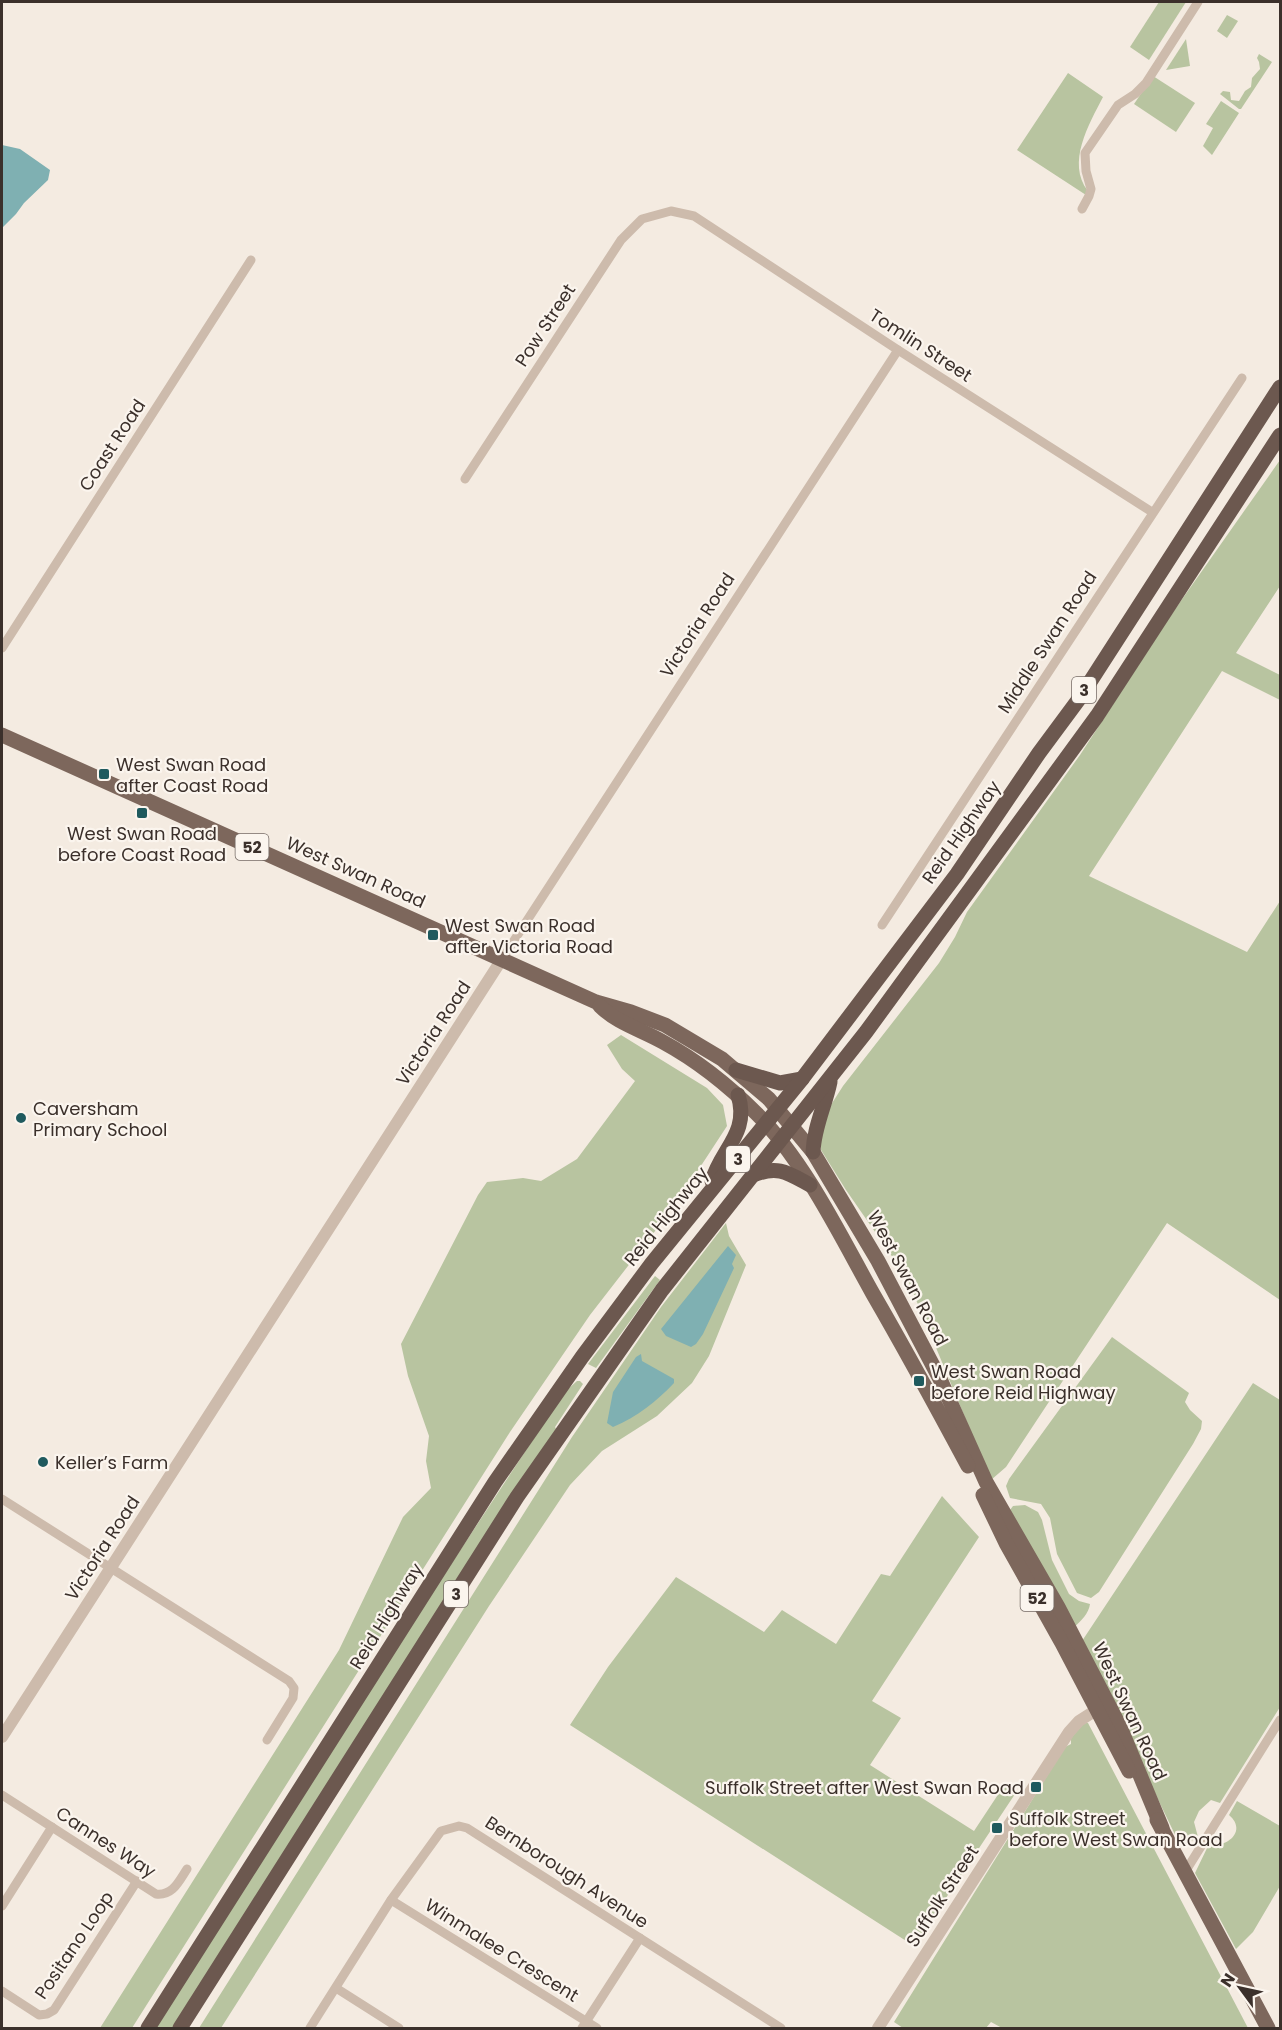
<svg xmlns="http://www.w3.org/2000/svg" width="1282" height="2030" viewBox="0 0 1282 2030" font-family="Poppins,sans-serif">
<rect width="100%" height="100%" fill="#f4ebe1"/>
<g fill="#b8c4a0">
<path d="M1159,2H1186L1149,60L1130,47Z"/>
<path d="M1227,15L1238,21L1227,38L1217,31Z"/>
<path d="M1186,39L1190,66L1166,70Z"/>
<path d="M1259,54L1272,62L1241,109H1239L1220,94L1223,91L1230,92L1231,100L1239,101L1245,91L1251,87L1252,78L1260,69L1259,62L1257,58Z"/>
<path d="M1068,73L1103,97C1089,124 1066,163 1088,191L1086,195L1017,150Z"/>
<path d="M1153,76L1195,103L1176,132L1134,104Z"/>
<path d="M1221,101L1239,113L1212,155L1203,146L1213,128L1206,124Z"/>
<path d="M1280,460V586L1236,653L1280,675V700L1222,671L1089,876L1247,952L1280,901V1300L1167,1223L1006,1467L991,1480L907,1278L846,1190L821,1150L820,1129L827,1111L843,1086L939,963L955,937L967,912L1080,755L1171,615Z"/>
<path d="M621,1035L707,1088L723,1105L727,1126L676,1204L590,1315L510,1432L132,2028H100L339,1650L403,1517L431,1488L426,1461L429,1436L408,1376L401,1344L478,1195L487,1182L523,1178L541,1181L577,1159L635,1081L622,1069L607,1045Z"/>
<path d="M726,1223L729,1236L746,1265L709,1356L692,1383L657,1416L602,1451L570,1485L489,1606L221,2028H199L572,1437L661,1307Z"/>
<path d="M655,1276L660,1280L596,1368L588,1364Z"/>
<path d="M1112,1337L1189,1393L1185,1402L1190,1410L1202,1421L1201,1429L1193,1444L1099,1592L1091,1598L1077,1593L1057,1554L1050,1518L1041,1504L1010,1498L1006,1486L1009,1479Z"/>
<path d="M577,1381H580L583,1384L555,1427L556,1429L173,2028H155L378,1675L542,1426L567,1390Z"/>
<path d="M1253,1383L1280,1400V1707L1220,1803L1211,1800L1199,1811L1194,1822L1198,1837L1194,1840L1179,1843L1082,1641Z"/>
<path d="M942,1496L979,1537L872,1701L901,1718L870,1765L974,1831L1005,1784L1017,1791L914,1946L570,1725L608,1667L676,1577L764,1632L782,1610L836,1644L881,1574L890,1576Z"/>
<path d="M1025,1505L1038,1512L1042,1520L1052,1560L1069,1594L1079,1601L1090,1604C1089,1613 1081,1621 1074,1627L1010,1510L1013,1506Z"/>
<path d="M1084,1723H1088L1248,2028H1002L991,2022L986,2028H903L894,2022L1065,1747L1071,1744V1738Z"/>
<path d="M1237,1801L1280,1826V1886L1253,1932L1236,1949L1195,1873L1209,1844C1226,1849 1248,1831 1229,1815Z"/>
</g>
<g fill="#7fb0b2">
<path d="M2,145L20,149L50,170L48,180L24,203L16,214L2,228Z"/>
<path d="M728,1246L736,1255L732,1264L734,1268L703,1334L696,1344L691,1347L666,1336L661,1329Z"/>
<path d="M641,1354L642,1361L674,1379V1383C657,1401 637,1417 613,1427L607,1423L613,1392L636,1357Z"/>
</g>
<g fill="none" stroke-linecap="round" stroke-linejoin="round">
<g stroke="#cdbbac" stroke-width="9">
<path d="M1082,209L1089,196L1091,189L1086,171L1085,153L1118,105L1135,94L1146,83L1198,2"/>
<path d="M465,479L621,240L642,219L671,211L694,216L898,350L1152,512"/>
<path d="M2,648L251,260"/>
<path d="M882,925L1242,378"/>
<path d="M502,959L898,350"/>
<path d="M2,1499L289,1681L294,1688L293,1698L267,1740"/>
<path d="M2,1795L156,1894C173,1896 179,1881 187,1869"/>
<path d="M1185,1872L1280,1720"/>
<path d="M391,1900L597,2028"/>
<path d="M2,1906L52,1827"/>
<path d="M336,1988L399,2028"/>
<path d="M2,1991L39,2015L47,2014L54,2010L137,1881"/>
<path d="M310,2028L391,1900L441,1831L459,1826L467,1828L781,2028"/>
<path d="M582,2028L640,1938"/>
</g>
<g stroke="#cdbbac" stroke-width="12">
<path d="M2,1737L502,959"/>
<path d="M878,2028L1069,1732L1079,1721L1104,1705"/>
</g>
<g stroke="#7d675c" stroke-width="15">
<path d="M2,735L596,1002L631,1012L665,1025L722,1059L769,1099L813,1152L878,1261L940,1379L986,1482L1058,1607L1120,1727L1162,1828"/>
<path d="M600,1006C617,1023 642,1030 663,1042C698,1061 729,1086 757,1114C805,1162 840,1235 873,1294C906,1351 937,1408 968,1466"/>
<path d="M983,1495L1006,1543L1062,1643L1129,1771"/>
<path d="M1157,1820L1268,2028"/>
</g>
<g stroke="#6c584f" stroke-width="15">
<path d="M736,1070L780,1083L802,1079"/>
<path d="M813,1152C814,1127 825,1106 830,1082"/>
<path d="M753,1175C779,1165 788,1173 810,1185"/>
<path d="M712,1181C721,1149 750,1133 738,1095"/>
<path d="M148,2028L495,1482L582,1357L652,1263L802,1079L957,874L1039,753L1079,699L1280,387"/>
<path d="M180,2028L517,1497L662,1290L866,1032L1097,716L1280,435"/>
</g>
</g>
<g fill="#1f5a5e" stroke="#fbf5ee" stroke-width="2">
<rect x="98" y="768" width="12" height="12" rx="3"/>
<rect x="136" y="807" width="12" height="12" rx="3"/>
<rect x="427" y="929" width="12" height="12" rx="3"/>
<circle cx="21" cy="1118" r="6"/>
<rect x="913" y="1375" width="12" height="12" rx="3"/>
<circle cx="43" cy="1462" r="6"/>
<rect x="1030" y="1781" width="12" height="12" rx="3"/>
<rect x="991" y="1822" width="12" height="12" rx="3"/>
</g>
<g text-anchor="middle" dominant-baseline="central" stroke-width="4.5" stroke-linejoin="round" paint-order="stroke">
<g fill="#fbf5ee" stroke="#756b66" stroke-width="1.5">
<rect x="1072" y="677" width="24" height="26" rx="4.5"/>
<rect x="235.5" y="834" width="33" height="26" rx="4.5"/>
<rect x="726" y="1146" width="24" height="26" rx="4.5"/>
<rect x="444" y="1581" width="24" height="26" rx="4.5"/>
<rect x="1020.5" y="1585" width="33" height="26" rx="4.5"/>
</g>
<g font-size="16" font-weight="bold" fill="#3b302b">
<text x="1084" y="690">3</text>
<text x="252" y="847">52</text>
<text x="738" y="1159">3</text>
<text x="456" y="1594">3</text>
<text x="1037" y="1598">52</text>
</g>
<g font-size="18" fill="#3b302b" stroke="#fbf5ee">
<text transform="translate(545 325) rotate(-57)">Pow Street</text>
<text transform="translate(921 345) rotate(33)">Tomlin Street</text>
<text transform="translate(112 445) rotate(-57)">Coast Road</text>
<text transform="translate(697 625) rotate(-57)">Victoria Road</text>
<text transform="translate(1047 642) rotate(-57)">Middle Swan Road</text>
<text transform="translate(961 832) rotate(-55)">Reid Highway</text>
<text transform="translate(356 872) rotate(24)">West Swan Road</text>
<text transform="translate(433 1033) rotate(-57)">Victoria Road</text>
<text transform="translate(666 1216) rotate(-51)">Reid Highway</text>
<text transform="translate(908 1278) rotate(62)">West Swan Road</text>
<text transform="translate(102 1548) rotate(-57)">Victoria Road</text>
<text transform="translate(386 1616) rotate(-58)">Reid Highway</text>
<text transform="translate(1130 1711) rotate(65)">West Swan Road</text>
<text transform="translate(106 1842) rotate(33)">Cannes Way</text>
<text transform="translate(567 1872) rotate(33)">Bernborough Avenue</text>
<text transform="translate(942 1896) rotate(-57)">Suffolk Street</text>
<text transform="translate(74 1945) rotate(-56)">Positano Loop</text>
<text transform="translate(502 1950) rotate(32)">Winmalee Crescent</text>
</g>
<g font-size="18" fill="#3b302b" stroke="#fbf5ee" text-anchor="start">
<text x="116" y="764">West Swan Road<tspan x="116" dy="21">after Coast Road</tspan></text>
<text x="142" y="833" text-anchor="middle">West Swan Road<tspan x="142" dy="21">before Coast Road</tspan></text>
<text x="445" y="925">West Swan Road<tspan x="445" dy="21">after Victoria Road</tspan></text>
<text x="33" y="1108">Caversham<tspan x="33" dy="21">Primary School</tspan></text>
<text x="931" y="1371">West Swan Road<tspan x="931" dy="21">before Reid Highway</tspan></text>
<text x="55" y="1462">Keller’s Farm</text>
<text x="1024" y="1787" text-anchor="end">Suffolk Street after West Swan Road</text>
<text x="1009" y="1818">Suffolk Street<tspan x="1009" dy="21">before West Swan Road</tspan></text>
</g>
</g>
<rect width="1282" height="2030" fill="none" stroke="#3b302b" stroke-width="6"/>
<g transform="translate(1240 1988) rotate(303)" stroke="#fbf5ee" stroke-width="4.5" paint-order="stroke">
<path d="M0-4.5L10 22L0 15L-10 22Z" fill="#3b302b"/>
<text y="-9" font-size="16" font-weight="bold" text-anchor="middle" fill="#3b302b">N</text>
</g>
</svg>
